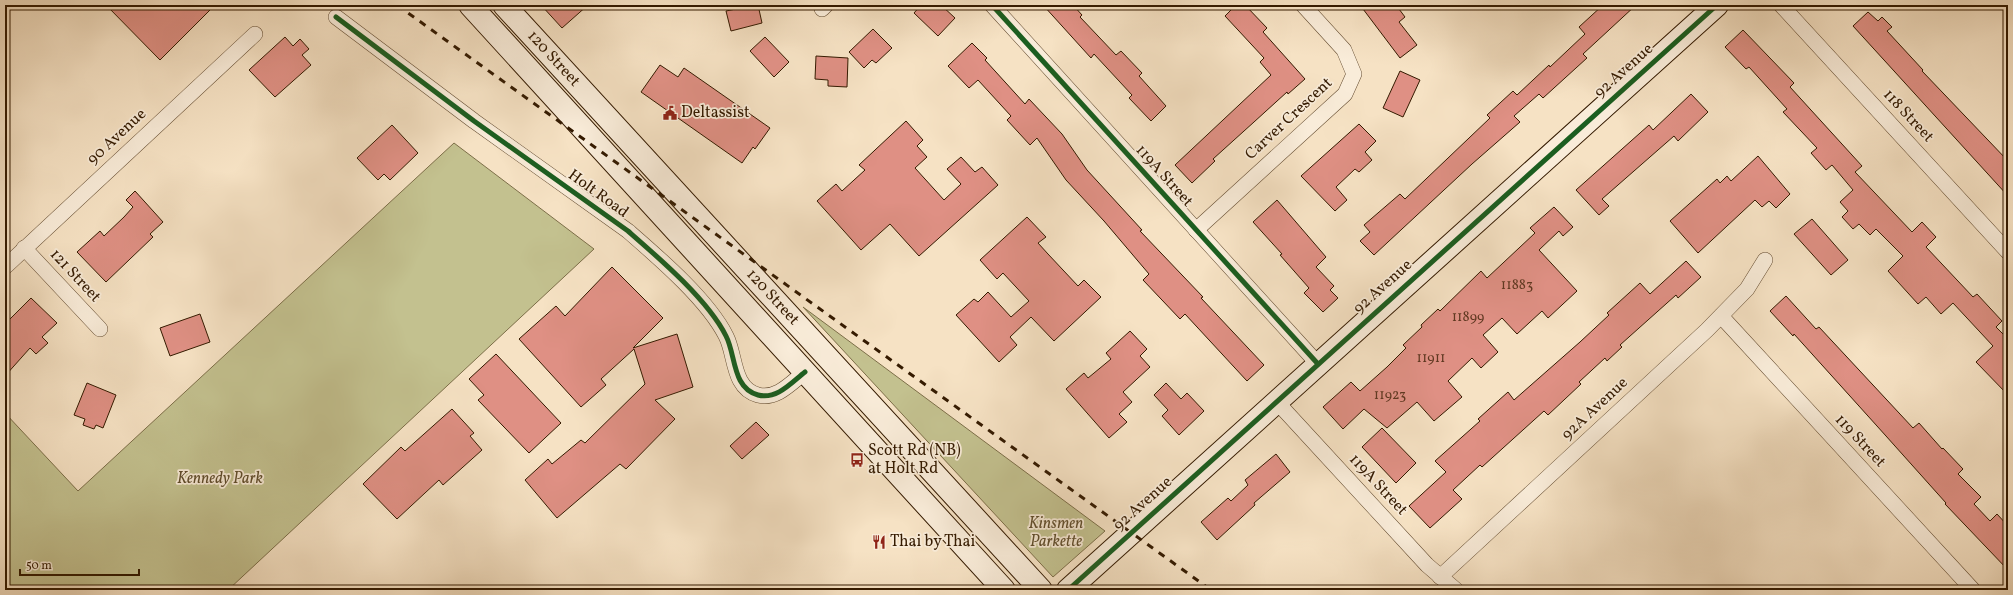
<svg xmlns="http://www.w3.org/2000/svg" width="2013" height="595" viewBox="0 0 2013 595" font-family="Vollkorn,serif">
<rect width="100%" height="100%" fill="#f6e2c4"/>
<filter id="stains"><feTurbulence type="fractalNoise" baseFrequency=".005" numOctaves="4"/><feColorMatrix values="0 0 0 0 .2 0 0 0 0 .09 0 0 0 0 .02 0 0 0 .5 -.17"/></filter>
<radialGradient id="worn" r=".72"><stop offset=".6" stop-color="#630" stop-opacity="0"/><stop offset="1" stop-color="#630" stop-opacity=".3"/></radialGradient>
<g fill="#c3c18f" stroke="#7c6e48">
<path d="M454,143L594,249L228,590H5V413L78,491Z"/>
<path d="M803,307L1105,531L1053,577Z"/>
</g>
<g fill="#df9084" stroke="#341a00">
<path d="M106,5H215L160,60Z"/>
<path d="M541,5H588L562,28Z"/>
<path d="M735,5H758L762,23L731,31L726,11L736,9Z"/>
<path d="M921,5H941L955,18L938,36L914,13Z"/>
<path d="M1043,5H1073L1082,15L1080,17L1116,55L1121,51L1142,73L1139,76L1166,106L1151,121L1129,98L1132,95L1094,54L1091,58Z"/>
<path d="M1236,5H1245L1267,28L1263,32L1305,79L1288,94L1287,92L1254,122L1213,159L1215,161L1192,183L1175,165L1271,75L1260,62L1264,58L1225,16Z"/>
<path d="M1360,5H1396L1405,17L1399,22L1417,45L1400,58Z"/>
<path d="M1603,5H1636L1583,54L1587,58L1543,98L1539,94L1514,116L1520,122L1472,164L1374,255L1360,241L1370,232L1364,225L1400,194L1405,199L1490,118L1487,115L1513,91L1517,95L1549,65L1550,67L1585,34L1579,27Z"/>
<path d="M1868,12L1878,21L1882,17L1892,27L1887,31L1923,70L1922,71L2008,161V196L1853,26Z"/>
<path d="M873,29L892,48L876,63L872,60L864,68L849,52Z"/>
<path d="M1743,30L1794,83L1790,87L1862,166L1855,172L1912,232L1922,222L1936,237L1926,247L1973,297L1977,294L2002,321L1996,327L2008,339V395L1976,362L1993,346L1953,303L1941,314L1926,297L1918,304L1888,271L1903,256L1876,229L1870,235L1859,224L1853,229L1842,217L1848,211L1840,202L1853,190L1832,165L1826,170L1811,153L1817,148L1783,112L1787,109L1749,67L1746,69L1725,47Z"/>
<path d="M285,37L293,46L300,39L309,49L302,55L311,65L275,97L249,70Z"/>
<path d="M765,37L789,62L774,77L750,51Z"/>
<path d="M972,43L987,58L985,60L1025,104L1029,99L1062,134L1087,170L1142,230L1140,231L1203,297L1201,298L1264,365L1247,381L1185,314L1180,319L1143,280L1149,274L1104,221L1066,180L1037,138L1030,145L1007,120L1011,116L978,80L969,88L948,66Z"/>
<path d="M816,56L848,58L847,87L828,86V80L815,79Z"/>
<path d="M660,65L678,77L684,68L770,128L755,149L753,147L742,163L641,92Z"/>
<path d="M1400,71L1420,80L1403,117L1383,108Z"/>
<path d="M1691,94L1708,112L1678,141L1674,136L1602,199L1609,206L1599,215L1576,190L1649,125L1653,130Z"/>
<path d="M906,121L923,140L917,146L927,157L915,168L944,200L961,184L947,169L961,157L975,172L982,167L998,185L919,256L890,224L861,250L817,201L836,184L842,191L865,170L859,165Z"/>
<path d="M1359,124L1376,141L1365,152L1372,160L1359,172L1355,169L1336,187L1347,200L1335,211L1301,176Z"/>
<path d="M392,125L418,153L390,180L384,174L378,180L357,158Z"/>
<path d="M1758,156L1790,194L1776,208L1769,201L1762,207L1755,200L1698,253L1670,221L1717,179L1720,183L1727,176L1731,181Z"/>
<path d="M135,191L163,222L150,234L153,237L106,282L77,252L100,231L104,236L124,217L133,207L126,200Z"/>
<path d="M1277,200L1326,257L1316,267L1334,286L1330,290L1338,298L1323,312L1304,293L1309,288L1280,255L1282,254L1253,222Z"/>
<path d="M1554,207L1573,227L1563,236L1559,231L1539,250L1577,291L1548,318L1542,311L1517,334L1502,318L1483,335L1498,352L1481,368L1472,358L1448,381L1462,397L1434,421L1417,402L1387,428L1364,409L1343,429L1323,407L1351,382L1360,391L1387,367L1406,348L1403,345L1422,327L1421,325L1438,309L1440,311L1481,271L1487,278L1535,233L1530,228Z"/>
<path d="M1027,217L1046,237L1038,243L1048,254L1078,286L1084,280L1101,297L1054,341L1031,317L1010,337L1017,345L999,362L956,315L974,299L978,302L988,292L1011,317L1029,301L1003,273L997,279L980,260Z"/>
<path d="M1812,219L1848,260L1831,275L1794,234Z"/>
<path d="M1686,261L1701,277L1678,298L1676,295L1620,345L1622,347L1607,361L1605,358L1579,382L1581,384L1548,415L1544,411L1482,467L1480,465L1453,490L1462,499L1430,528L1409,506L1446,472L1435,461L1480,421L1478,419L1508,392L1514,400L1580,342L1609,315L1607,313L1640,283L1650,294Z"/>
<path d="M612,267L663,318L633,348L677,334L693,387L655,400L675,419L626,469L620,464L557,518L525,480L548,459L552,464L581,440L585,443L645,384L634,349L601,379L606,385L581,407L519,339L556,306L565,316Z"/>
<path d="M1786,296L1816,329L1819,327L1913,428L1919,423L1942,449L1943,448L1963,469L1958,474L1981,497L1974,504L1990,521L1997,514L2008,526V570L1945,504L1946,503L1886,436L1794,334L1793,336L1770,311Z"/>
<path d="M31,298L57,323L42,337L48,343L36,354L30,348L5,376V324Z"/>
<path d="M200,314L210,342L170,356L160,328Z"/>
<path d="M1130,331L1147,349L1140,356L1150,367L1123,392L1132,402L1119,414L1127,422L1109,438L1066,389L1084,373L1088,378L1111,359L1106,353Z"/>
<path d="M496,354L561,423L529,453L478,400L484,395L469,379Z"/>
<path d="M87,383L116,395L103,428L96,425L94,429L83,425L85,419L74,415Z"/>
<path d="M1166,383L1181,399L1187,393L1204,411L1179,435L1162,416L1168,410L1154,395Z"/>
<path d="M452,409L474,433L470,436L482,450L443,485L439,480L397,519L363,484L401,447L405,451Z"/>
<path d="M756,422L769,435L742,459L730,446Z"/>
<path d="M1382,428L1416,463L1396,483L1362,447Z"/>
<path d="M1276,454L1290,472L1254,503L1255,505L1217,540L1201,522L1228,498L1231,501L1248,485L1245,480Z"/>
</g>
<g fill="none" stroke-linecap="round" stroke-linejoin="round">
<defs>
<g id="street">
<path d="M992,5L1318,364"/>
<path d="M1781,5L2008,252"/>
<path d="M822,9L826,5"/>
<path d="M336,17L474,121L628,231C659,258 708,300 726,336C736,355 732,388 758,395C777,400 792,382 805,372"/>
<path d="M1196,230L1345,94L1354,74L1344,50L1303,5"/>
<path d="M24,248L100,329"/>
<path d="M5,267L255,34"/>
<path d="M1721,316L1973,590"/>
<path d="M1276,401L1427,565L1456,590"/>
<path d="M1440,577L1707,330L1747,289L1765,260"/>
</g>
<g id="secondary">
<path d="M470,5L1004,590"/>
<path id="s1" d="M504,5L1041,590"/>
<path d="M1068,590L1717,5"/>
</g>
</defs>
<use href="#street" stroke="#644c31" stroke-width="16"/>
<use href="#secondary" stroke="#341a00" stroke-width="24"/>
<use href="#street" stroke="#f9ecd9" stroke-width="15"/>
<use href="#secondary" stroke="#f9ecd9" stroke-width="22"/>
<path stroke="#341a00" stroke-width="3" stroke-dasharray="7 7" stroke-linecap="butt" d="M397,5L1211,590"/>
<defs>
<g id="cycleway">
<path d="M992,5L1318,364"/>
<path d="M336,17L474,121L628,231C659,258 708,300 726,336C736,355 732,388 758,395C777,400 792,382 805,372"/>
<path d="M1068,590L1717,5"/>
</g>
</defs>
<use href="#cycleway" stroke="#f9ecd9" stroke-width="8"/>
<use href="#cycleway" stroke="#1b5e20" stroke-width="5"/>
</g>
<defs>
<symbol id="civic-bare" viewBox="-9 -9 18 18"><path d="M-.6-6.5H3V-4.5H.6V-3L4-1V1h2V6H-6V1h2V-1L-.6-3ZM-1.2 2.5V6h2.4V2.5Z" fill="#8f2418" stroke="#f9ecd9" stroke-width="2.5" paint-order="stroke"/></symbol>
<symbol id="bus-bare" viewBox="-9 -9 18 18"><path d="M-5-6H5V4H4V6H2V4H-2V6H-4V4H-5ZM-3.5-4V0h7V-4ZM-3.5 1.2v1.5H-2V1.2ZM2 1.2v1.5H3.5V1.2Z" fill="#8f2418" stroke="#f9ecd9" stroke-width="2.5" paint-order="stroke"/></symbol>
<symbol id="restaurant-bare" viewBox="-9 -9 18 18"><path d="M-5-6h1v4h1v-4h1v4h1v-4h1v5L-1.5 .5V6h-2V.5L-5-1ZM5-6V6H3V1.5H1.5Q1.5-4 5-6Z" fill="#8f2418" stroke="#f9ecd9" stroke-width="2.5" paint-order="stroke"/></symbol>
</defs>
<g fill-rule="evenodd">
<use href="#civic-bare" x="660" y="103" width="20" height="20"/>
<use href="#bus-bare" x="847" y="450" width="20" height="20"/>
<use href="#restaurant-bare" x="869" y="532" width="20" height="20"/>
</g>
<g text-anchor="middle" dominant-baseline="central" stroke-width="3.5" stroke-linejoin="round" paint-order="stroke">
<g font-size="14" fill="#5f3821">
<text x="1517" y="285">11883</text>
<text x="1468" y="317">11899</text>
<text x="1431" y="358">11911</text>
<text x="1390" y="395">11923</text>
</g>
<g font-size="16" fill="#341a00" stroke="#f9ecd9">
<text stroke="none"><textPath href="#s1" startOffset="73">120 Street</textPath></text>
<text transform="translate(1624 71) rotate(-42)">92 Avenue</text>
<text transform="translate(1908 116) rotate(47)">118 Street</text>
<text transform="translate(1289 119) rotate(-43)">Carver Crescent</text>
<text transform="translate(117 137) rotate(-43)">90 Avenue</text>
<text transform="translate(1164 176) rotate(48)">119A Street</text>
<text transform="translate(598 194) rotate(36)">Holt Road</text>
<text transform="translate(75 276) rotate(47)">121 Street</text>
<text transform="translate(1383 287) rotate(-42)">92 Avenue</text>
<text stroke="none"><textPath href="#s1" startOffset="397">120 Street</textPath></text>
<text transform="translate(1595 409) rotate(-43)">92A Avenue</text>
<text transform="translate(1860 441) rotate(47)">119 Street</text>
<text transform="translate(1378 485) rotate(47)">119A Street</text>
<text transform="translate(1143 504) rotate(-42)">92 Avenue</text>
</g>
<g font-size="16" fill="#341a00" stroke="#f9ecd9" text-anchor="start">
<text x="681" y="113">Deltassist</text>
<text x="868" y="451">Scott Rd (NB)<tspan x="868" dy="18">at Holt Rd</tspan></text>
<text x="890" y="542">Thai by Thai</text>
</g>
<g font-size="16" font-style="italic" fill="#5f4c2b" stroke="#f9ecd9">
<text x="220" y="479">Kennedy Park</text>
<text x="1056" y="524">Kinsmen<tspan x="1056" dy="18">Parkette</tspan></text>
</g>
</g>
<rect width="2013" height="595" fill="none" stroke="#f6e2c4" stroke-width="20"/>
<rect x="6" y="6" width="2001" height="583" fill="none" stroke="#341a00" stroke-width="2"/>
<rect x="10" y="10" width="1993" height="575" fill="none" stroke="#341a00"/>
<path d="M20 569v6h119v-6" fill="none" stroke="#341a00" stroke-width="2"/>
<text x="26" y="569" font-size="12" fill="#341a00" stroke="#f9ecd9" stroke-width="3" paint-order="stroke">50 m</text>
<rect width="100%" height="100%" filter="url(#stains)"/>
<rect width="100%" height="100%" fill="url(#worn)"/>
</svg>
